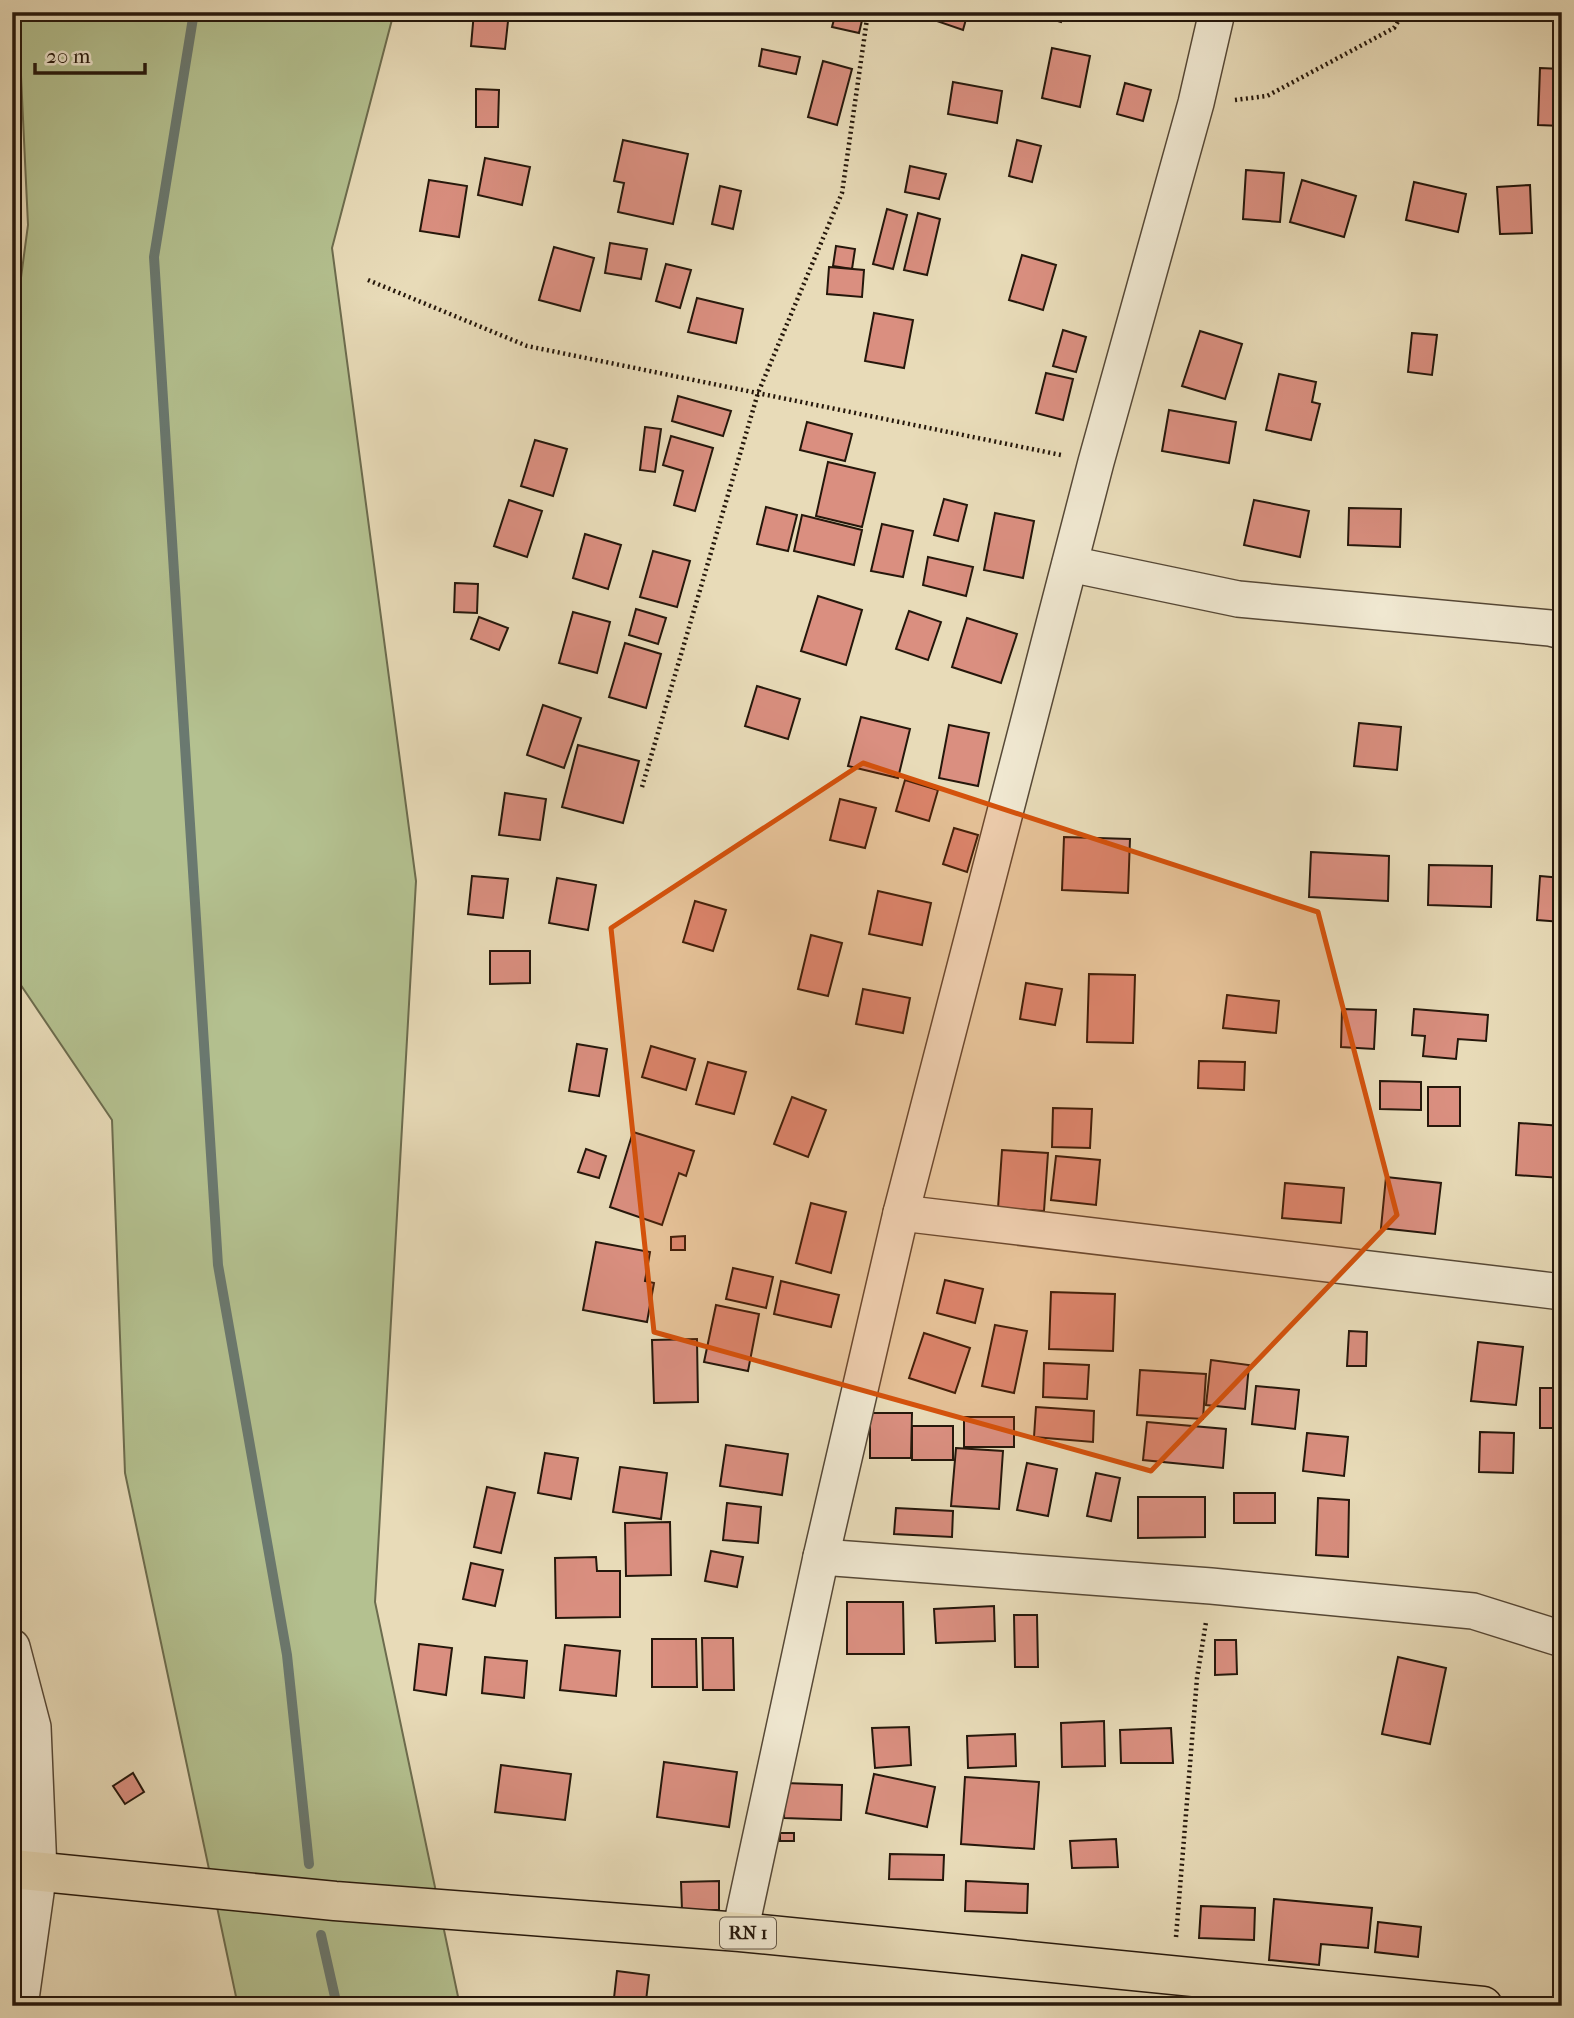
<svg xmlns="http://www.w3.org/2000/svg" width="1574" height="2018" viewBox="0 0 1574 2018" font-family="'IM FELL French Canon',serif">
<rect width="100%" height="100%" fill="#e8dbb8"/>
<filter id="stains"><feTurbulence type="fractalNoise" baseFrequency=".00286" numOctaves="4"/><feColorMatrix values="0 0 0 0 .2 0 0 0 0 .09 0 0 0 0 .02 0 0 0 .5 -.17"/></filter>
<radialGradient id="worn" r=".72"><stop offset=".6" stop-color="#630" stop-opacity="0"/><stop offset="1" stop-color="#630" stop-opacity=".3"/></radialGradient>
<path fill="#b4c190" stroke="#6c6c4e" stroke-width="2" d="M18,12H394L332,248L416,881L375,1602L460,2006H238L125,1473L112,1120L12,972V345L28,225Z"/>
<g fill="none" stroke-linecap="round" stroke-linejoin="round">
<g stroke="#6a7970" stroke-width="10">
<path d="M194,12L154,257L218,1265L287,1655L309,1864"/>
<path d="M321,1935L337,2006"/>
</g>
</g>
<g fill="#da8f80" stroke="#25170b" stroke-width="2">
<path d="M474,12H509L505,49L471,46Z"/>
<path d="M836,12H864L859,33L832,27Z"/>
<path d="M927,12H968L963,30L925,17Z"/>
<path d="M1028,12H1064L1061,22Z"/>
<path d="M1052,48L1090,56L1080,107L1042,98Z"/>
<path d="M762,49L800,57L796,74L759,66Z"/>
<path d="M823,61L852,69L837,125L808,117Z"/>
<path d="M1540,68L1562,69V126L1538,125Z"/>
<path d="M953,82L1002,91L997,123L948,114Z"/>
<path d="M1125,83L1151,90L1143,121L1117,114Z"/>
<path d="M476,89L499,90L498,127H476Z"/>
<path d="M623,140L688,154L673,224L618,212L624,183L614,181Z"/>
<path d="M1017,140L1041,146L1032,182L1009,176Z"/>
<path d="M485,158L530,167L522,205L478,195Z"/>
<path d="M910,166L946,174L939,199L905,192Z"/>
<path d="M1246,170L1284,173L1280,222L1243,219Z"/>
<path d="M429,180L467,186L459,237L420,231Z"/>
<path d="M1302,180L1356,196L1344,237L1290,222Z"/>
<path d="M1414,182L1466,194L1458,232L1406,220Z"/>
<path d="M1530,185L1532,233L1500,234L1497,187Z"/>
<path d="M720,186L741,191L733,229L712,224Z"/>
<path d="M887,209L907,215L893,269L873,264Z"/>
<path d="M918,213L940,219L927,275L904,270Z"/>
<path d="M610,243L647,249L641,279L605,273Z"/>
<path d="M836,246L855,249L852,269L833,266Z"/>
<path d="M554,247L594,258L580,311L539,300Z"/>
<path d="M1022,255L1056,265L1043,310L1009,300Z"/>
<path d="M666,264L691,270L680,308L656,301Z"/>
<path d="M829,267L864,270L862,297L827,294Z"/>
<path d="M697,298L743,309L736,343L688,332Z"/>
<path d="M874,313L913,320L904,368L865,361Z"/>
<path d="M1063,330L1086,337L1076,372L1053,366Z"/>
<path d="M1200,331L1242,344L1225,399L1182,386Z"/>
<path d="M1412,333L1437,335L1432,375L1408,372Z"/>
<path d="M1046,373L1073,379L1063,420L1036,413Z"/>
<path d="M1279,374L1316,382L1312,402L1320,404L1311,440L1266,430Z"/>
<path d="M678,396L731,411L723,436L672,421Z"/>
<path d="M1169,410L1236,422L1229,463L1162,451Z"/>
<path d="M807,422L852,434L845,461L800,450Z"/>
<path d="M645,427L661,429L655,472L640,470Z"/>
<path d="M671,436L713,448L695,511L674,505L683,471L663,465Z"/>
<path d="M535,440L567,449L553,496L521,486Z"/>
<path d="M828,462L875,473L862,527L816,516Z"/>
<path d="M944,499L967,505L958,541L934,535Z"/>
<path d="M509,500L542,511L527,557L494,546Z"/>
<path d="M1254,500L1309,511L1300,557L1244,545Z"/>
<path d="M766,507L797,515L788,551L757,544Z"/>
<path d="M1349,508L1401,509L1400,547L1348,545Z"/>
<path d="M995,513L1034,521L1023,578L984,570Z"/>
<path d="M802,515L862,530L854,565L794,551Z"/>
<path d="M882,524L913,531L903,577L871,571Z"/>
<path d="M585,534L621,545L608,589L573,578Z"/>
<path d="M653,551L690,561L677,607L640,597Z"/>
<path d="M928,557L973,567L966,596L923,585Z"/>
<path d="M455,583L478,584L477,613L454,612Z"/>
<path d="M818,596L862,610L846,665L801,651Z"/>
<path d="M636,609L666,618L658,644L629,635Z"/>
<path d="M909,611L941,622L928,660L896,649Z"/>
<path d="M573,612L610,622L597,673L559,663Z"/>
<path d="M479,617L508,628L499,650L471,639Z"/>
<path d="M967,618L1017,634L1001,683L952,667Z"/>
<path d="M625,643L661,654L646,708L609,697Z"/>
<path d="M757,686L800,699L788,739L745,726Z"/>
<path d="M543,705L581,718L564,768L527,755Z"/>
<path d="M861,717L910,729L898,778L848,766Z"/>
<path d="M1359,723L1401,727L1397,770L1354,766Z"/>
<path d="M949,725L989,733L978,786L939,778Z"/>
<path d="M578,745L639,761L623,823L562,807Z"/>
<path d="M905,780L938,790L929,821L896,811Z"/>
<path d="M505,793L546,799L540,840L499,835Z"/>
<path d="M840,799L876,808L865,848L830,840Z"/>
<path d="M954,828L978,835L967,872L943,864Z"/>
<path d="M1562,829V863L1555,864L1553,830Z"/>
<path d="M1064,837L1130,839L1128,893L1062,890Z"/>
<path d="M1311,852L1389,856L1388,901L1309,897Z"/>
<path d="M1429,865L1492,866L1491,907L1428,905Z"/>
<path d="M472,876L508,879L503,918L468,914Z"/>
<path d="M1540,876L1562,878V922L1537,920Z"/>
<path d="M557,878L596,885L588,930L549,923Z"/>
<path d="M878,891L931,903L922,945L869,934Z"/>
<path d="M695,901L726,910L713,951L683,942Z"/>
<path d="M811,935L842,943L828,996L798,989Z"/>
<path d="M490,951H530V983L490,984Z"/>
<path d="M1089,974L1135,975L1133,1043L1087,1042Z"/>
<path d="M1026,983L1062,989L1055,1025L1020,1019Z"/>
<path d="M863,989L910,998L903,1033L856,1024Z"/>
<path d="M1227,995L1279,1001L1276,1033L1223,1028Z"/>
<path d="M1342,1009L1376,1010L1374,1049L1341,1047Z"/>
<path d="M1414,1009L1488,1015L1486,1041L1458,1039L1456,1059L1423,1056L1425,1036L1412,1035Z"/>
<path d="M577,1044L607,1049L599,1096L569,1091Z"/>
<path d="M651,1046L695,1059L686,1090L642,1077Z"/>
<path d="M1199,1061L1245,1062L1244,1090L1198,1088Z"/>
<path d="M708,1062L746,1072L734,1114L696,1104Z"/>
<path d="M1562,1062V1102H1558Z"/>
<path d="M1380,1081L1421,1082V1110L1380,1109Z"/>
<rect x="1428" y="1087" width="32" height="39"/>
<path d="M792,1097L826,1110L808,1157L774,1144Z"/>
<path d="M1053,1108L1092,1109L1090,1148L1052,1147Z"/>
<path d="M1519,1123L1562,1126V1178L1516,1175Z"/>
<path d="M633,1132L694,1151L686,1176L679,1173L662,1225L610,1207Z"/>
<path d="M586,1149L606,1156L599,1178L578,1172Z"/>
<path d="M1002,1150L1048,1153L1044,1211L998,1208Z"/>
<path d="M1056,1156L1100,1160L1096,1205L1051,1200Z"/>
<path d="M1386,1177L1441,1183L1435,1234L1381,1228Z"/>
<path d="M1285,1183L1344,1188L1341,1223L1282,1218Z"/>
<path d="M811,1203L846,1212L831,1273L796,1263Z"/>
<path d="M685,1236V1250H671V1237Z"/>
<path d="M596,1242L650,1252L645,1281L654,1283L647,1322L583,1310Z"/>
<path d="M733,1268L773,1277L766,1308L726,1299Z"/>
<path d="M945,1280L983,1289L975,1323L937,1313Z"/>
<path d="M781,1281L839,1295L831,1327L774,1314Z"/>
<path d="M1051,1292L1115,1294L1113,1351L1049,1349Z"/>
<path d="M716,1305L759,1314L748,1371L704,1362Z"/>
<path d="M995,1325L1027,1331L1014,1393L982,1386Z"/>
<path d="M1349,1331L1367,1332L1366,1366H1347Z"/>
<path d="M924,1333L970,1348L955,1393L909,1378Z"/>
<path d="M697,1339L698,1402L654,1403L652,1340Z"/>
<path d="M1478,1342L1523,1347L1516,1405L1471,1401Z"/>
<path d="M1211,1360L1249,1365L1245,1409L1206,1405Z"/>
<path d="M1044,1363L1089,1365L1087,1399L1043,1397Z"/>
<path d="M1140,1370L1206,1374L1203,1419L1137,1415Z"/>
<path d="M1256,1386L1299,1390L1295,1429L1252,1424Z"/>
<rect x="1540" y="1388" width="22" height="40"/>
<path d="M1036,1407L1094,1411L1093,1442L1034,1437Z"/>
<path d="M870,1413H912L911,1458H870Z"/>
<rect x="964" y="1417" width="50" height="30"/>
<path d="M1147,1422L1226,1429L1223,1468L1143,1460Z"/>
<rect x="912" y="1426" width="41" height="34"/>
<path d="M1480,1432L1514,1433L1513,1473L1479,1472Z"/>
<path d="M1307,1433L1348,1437L1344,1476L1303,1471Z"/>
<path d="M726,1445L788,1454L782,1495L720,1486Z"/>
<path d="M956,1448L1003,1451L999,1509L951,1506Z"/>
<path d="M545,1453L578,1458L571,1499L538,1493Z"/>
<path d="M1027,1463L1057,1469L1048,1516L1017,1510Z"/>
<path d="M620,1467L667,1473L661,1519L613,1512Z"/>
<path d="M1096,1473L1120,1478L1111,1521L1087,1516Z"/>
<path d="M487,1487L515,1493L501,1553L474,1547Z"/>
<rect x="1234" y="1493" width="41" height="30"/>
<path d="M1138,1497H1205V1537L1138,1538Z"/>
<path d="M1318,1498L1349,1500L1348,1557L1316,1555Z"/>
<path d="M727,1503L761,1507L758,1543L723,1540Z"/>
<path d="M896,1508L953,1511L952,1537L894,1534Z"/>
<path d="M670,1522L671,1575L626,1576L625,1523Z"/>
<path d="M711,1551L743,1557L737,1587L705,1581Z"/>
<path d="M596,1557L597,1571H620V1617L556,1618L555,1558Z"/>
<path d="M471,1563L503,1570L495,1606L463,1599Z"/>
<path d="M847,1602H903L904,1654H847Z"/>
<path d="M994,1606L995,1641L936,1643L934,1609Z"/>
<path d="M1014,1615H1037L1038,1667H1015Z"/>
<path d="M702,1638H733L734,1690H703Z"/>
<path d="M652,1639H696L697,1687H652Z"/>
<path d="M1215,1640H1236L1237,1674L1215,1675Z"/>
<path d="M419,1644L452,1648L446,1695L414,1690Z"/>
<path d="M565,1645L620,1651L616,1696L560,1690Z"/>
<path d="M485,1657L527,1661L524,1698L482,1693Z"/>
<path d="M1398,1657L1446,1668L1430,1744L1382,1734Z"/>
<path d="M1104,1721L1105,1766L1062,1767L1061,1723Z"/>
<path d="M909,1727L911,1765L875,1768L872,1728Z"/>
<path d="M1171,1728L1173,1763H1121L1120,1730Z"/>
<path d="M1015,1734L1016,1766L968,1768L967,1736Z"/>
<path d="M664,1762L737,1772L729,1827L657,1817Z"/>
<path d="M501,1765L571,1774L565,1820L495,1812Z"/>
<path d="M133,1773L144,1792L125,1804L113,1786Z"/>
<path d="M874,1774L935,1787L927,1827L866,1813Z"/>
<path d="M965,1777L1039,1782L1034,1849L961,1844Z"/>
<path d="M785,1783L842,1785L841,1820L784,1818Z"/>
<rect x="780" y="1833" width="14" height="8"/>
<path d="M1116,1839L1118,1867L1072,1868L1070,1841Z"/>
<path d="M890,1854L944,1855L943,1880L889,1879Z"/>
<path d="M719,1881V1910H682L681,1882Z"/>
<path d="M966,1881L1028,1884L1027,1913L965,1911Z"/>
<path d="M1274,1899L1372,1908L1368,1948L1321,1944L1319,1965L1269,1960Z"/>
<path d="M1201,1906L1255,1908L1254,1940L1199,1938Z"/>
<path d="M1378,1922L1421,1927L1418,1957L1375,1952Z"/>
<path d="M617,1971L649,1975L646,2001L614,1998Z"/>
</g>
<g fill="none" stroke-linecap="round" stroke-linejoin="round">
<defs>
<g id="minor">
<path d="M1070,564L1238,599L1550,628L1562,631"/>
<path d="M901,1213L1562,1292"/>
<path d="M821,1557L1211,1586L1473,1611L1562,1639"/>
<path d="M12,1647L33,1727L39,1871L20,2006"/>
<path d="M740,1932L821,1557L901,1213L1096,462L1196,103L1217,12"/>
</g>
<path id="major" d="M12,1869L335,1901L740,1932L1483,2006"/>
</defs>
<use href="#minor" stroke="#564836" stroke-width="38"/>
<use href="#major" stroke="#25170b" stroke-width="41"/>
<g stroke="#25170b" stroke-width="4.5" stroke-dasharray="2 3.5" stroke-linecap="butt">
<path d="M1235,100L1267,96L1394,28L1404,12"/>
<path d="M368,280L527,346L1061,455"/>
<path d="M642,787L758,393L842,193L868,12"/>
<path d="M1176,1937L1197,1678L1206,1622"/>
</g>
<use href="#minor" stroke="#f0e8d1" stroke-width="35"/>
<use href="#major" stroke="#e8dbb8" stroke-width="38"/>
</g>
<path fill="#d4520c" fill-opacity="0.2" stroke="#d4520c" stroke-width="5" stroke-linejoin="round" d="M863,763L1318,912L1397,1215L1151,1471L654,1332L611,928Z"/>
<g text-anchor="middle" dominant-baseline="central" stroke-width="5" stroke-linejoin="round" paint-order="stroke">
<rect fill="#f0e8d1" stroke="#625646" stroke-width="2" x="720" y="1917.5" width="56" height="31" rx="5"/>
<g font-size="19" font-weight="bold" fill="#25170b">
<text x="748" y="1933">RN 1</text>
</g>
</g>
<rect width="1574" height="2018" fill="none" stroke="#e8dbb8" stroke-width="42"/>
<rect x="14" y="14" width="1546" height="1990" fill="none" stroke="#25170b" stroke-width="3.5"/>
<rect x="21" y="21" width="1532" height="1976" fill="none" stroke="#25170b" stroke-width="2"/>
<path d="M35 63v10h110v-10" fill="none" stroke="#25170b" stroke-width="3.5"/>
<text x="46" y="63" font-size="21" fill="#25170b" stroke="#f0e8d1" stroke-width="5" paint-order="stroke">20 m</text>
<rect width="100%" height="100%" filter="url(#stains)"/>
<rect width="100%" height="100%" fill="url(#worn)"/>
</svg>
